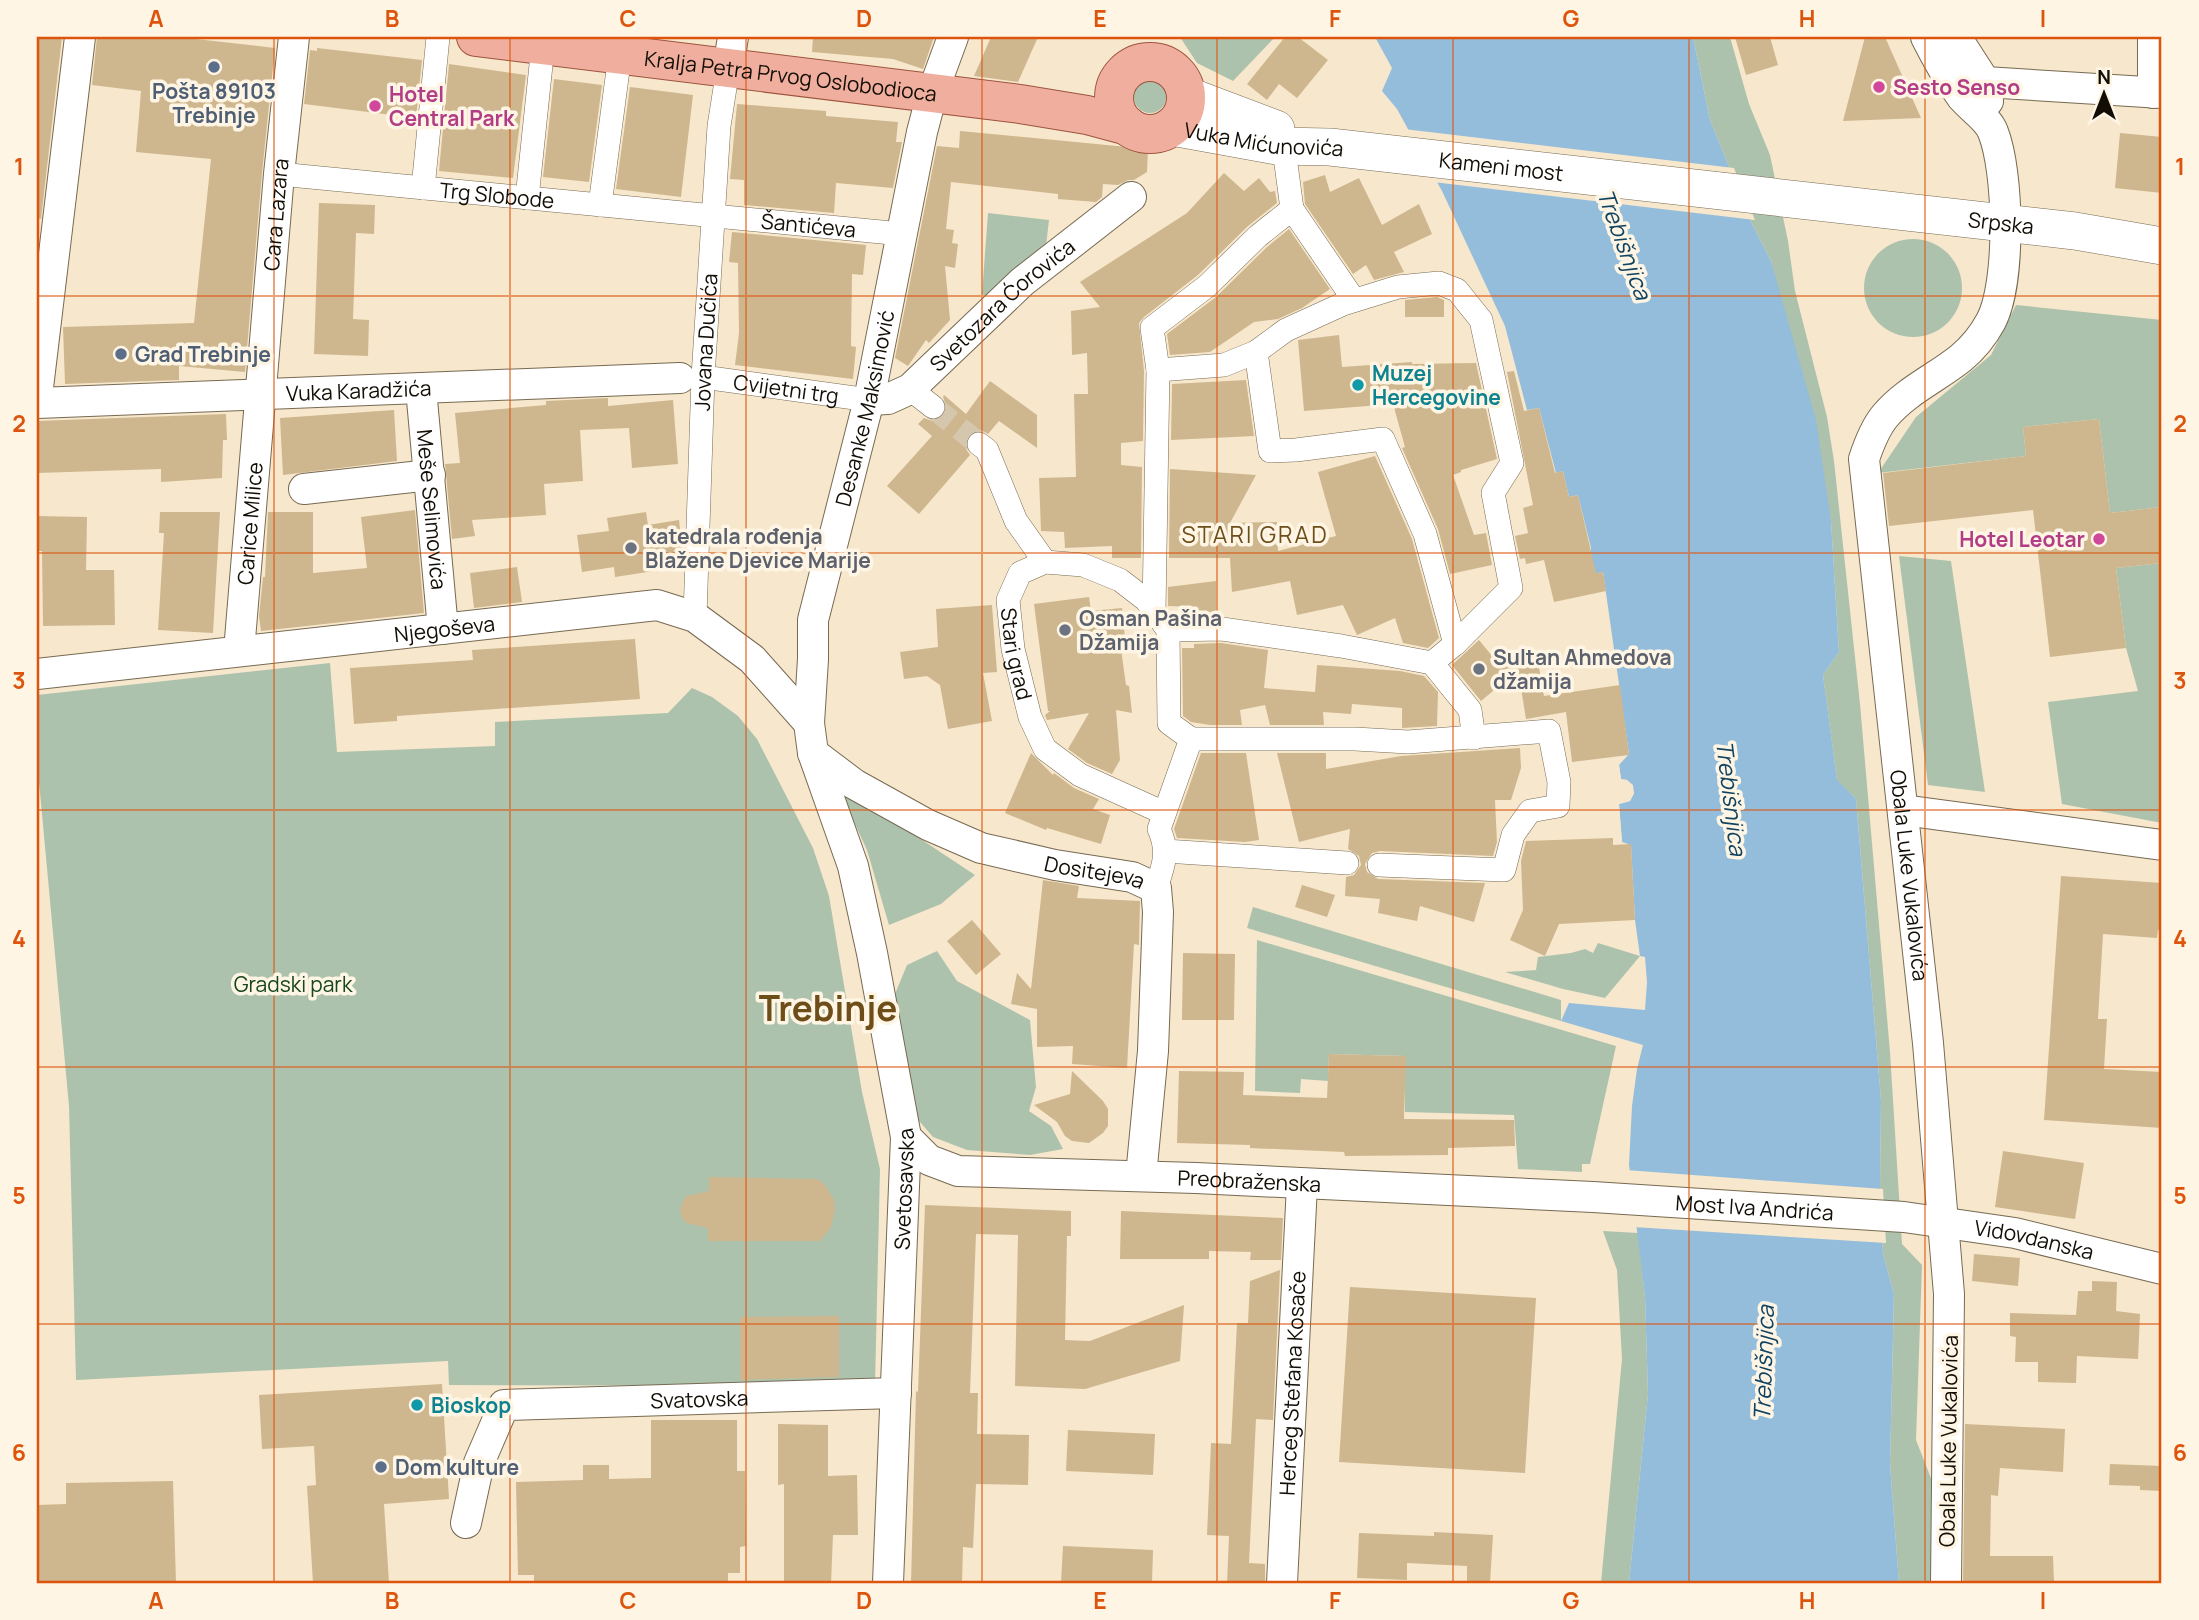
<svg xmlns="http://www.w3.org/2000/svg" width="2199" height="1620" viewBox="0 0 2199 1620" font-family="Manrope,sans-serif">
<rect width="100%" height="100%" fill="#f7e7cc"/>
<g fill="#adc2ad">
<path d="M1180,37H1275L1233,81L1197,63Z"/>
<path d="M1693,37H1730L1749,104L1770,155L1788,241L1795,291L1827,417L1834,461L1860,704L1890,1052L1902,1244L1922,1265L1916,1440L1936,1491L1935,1583H1899L1890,1464L1894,1294L1883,1254L1880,1185L1881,1100L1856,799L1837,781L1823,675L1839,652L1831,521L1771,261L1753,226L1710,120Z"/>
<circle cx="1150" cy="97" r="16"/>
<path d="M988,213L1049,220L1046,246L989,297L982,294Z"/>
<circle cx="1913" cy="288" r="49"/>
<path d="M2016,305L2162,320V507L2110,513L2099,419L2023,427L2026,456L1878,473L1916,417L1991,355Z"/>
<path d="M1899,556L1951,561L1985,792L1928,785Z"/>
<path d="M2162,563V823L2062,804L2048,702L2138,691L2126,648L2116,568Z"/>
<path d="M330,663L337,752L495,746V722L668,713L692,688L712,697L738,716L757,739L813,848L829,896L862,1092L880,1169L875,1386L449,1385L448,1361L76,1380L69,1106L37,760V695Z"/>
<path d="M836,783L975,875L941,904L889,925L867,850Z"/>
<path d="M1253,907L1561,1000V1021L1247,928Z"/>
<path d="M1257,940L1616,1046L1590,1164H1582V1172L1518,1169L1514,1115L1405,1112V1056L1329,1054L1328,1081L1301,1079L1300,1093L1255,1091Z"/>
<path d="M1598,943L1640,956L1605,998L1563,989L1505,972L1536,970L1538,957L1571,953L1585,949L1593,953Z"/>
<path d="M937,951L957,981L1030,1020L1036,1087L1029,1111L1051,1126L1063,1149L1030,1155L967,1150L933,1137L913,1114L892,1001L907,965Z"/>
<path d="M1603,1231L1638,1233L1645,1297L1648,1394L1629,1583H1601L1622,1359L1617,1270Z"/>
</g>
<path fill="#94bddb" d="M1375,37H1693L1710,120L1753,226L1771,261L1816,420L1831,521L1839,652L1823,675L1837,780L1856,799L1881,1100L1880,1185L1883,1254L1894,1294L1890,1464L1899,1583H1629L1648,1394L1645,1297L1629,1165L1632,1106L1637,1069L1643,1045L1561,1021L1569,1003L1645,1010L1647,982L1645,957L1640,956L1635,920L1631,845L1622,842L1619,804L1630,801L1634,793L1627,780L1621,779L1619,765L1629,754L1603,572L1587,575L1591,548L1578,495L1569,497L1563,471L1556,473L1539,408L1527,410L1505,326L1442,191L1397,109L1382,91L1392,68Z"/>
<g fill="#f7e7cc">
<path d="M1404,129L1734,168L1755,220L1433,182Z"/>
<path d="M1615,765H1619L1621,779L1627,780L1633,785L1634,793L1630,801L1619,804L1622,842L1619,843L1616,803L1628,799L1631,792L1626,784L1618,781Z"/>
<path d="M1626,1170L1883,1189L1886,1243L1633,1227Z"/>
</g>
<g fill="#ceb78e">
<path d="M37,37H62L41,219L37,218V86L39,66H37Z"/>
<path d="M97,37H178L275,48L262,173L245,372L179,366V380L65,384L63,327L194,323L211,159L136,152L141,91L92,85Z"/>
<path d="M813,37H934L923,69L893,59L812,52Z"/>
<path d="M991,37H1038L1018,82L974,76Z"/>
<path d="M1285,37H1298L1328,60L1297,98L1279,84L1267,100L1247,84Z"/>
<path d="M1735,37H1770L1778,65L1746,75Z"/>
<path d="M1865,37H1885L1921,118L1843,121Z"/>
<path d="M317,48L422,60L416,118L304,104L310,50L317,51Z"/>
<path d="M449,64L526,75L513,178L439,171Z"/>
<path d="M554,79L602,85L589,182L543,177Z"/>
<path d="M630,87L693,95L681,197L616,189Z"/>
<path d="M737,104L826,111V116L898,122L896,142H902L893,188L836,183L834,213L744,205V180L730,179Z"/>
<path d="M960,131L1148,149L1147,172L1134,180H1128L1118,185L1103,184L1102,197L1096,202L1058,199V194L951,182L946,229L954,230L952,243L958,244L955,268L945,266L950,320L929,343L926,340L908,366L895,358L937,146L959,148Z"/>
<path d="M2120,133L2162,137V193L2115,188Z"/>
<path d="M1224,173L1244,191L1259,178L1270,192L1275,191L1277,203L1248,226L1198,275L1144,317L1139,323L1144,371L1143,441L1121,443V465L1142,467L1141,558H1112V546L1065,548L1064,532L1041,531L1039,478L1076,477L1074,394H1088L1087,353L1072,355L1071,311L1100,307L1080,282L1187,213Z"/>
<path d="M1325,175L1330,192L1359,178L1382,225L1419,204L1432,234L1394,252L1404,272L1374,280L1366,265L1353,274L1305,204L1303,182Z"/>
<path d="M319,203L375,205L374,234L356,233L353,319L369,320L368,356L314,354Z"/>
<path d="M1289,229L1330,289L1302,308L1278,319L1254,322L1210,352L1170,355L1167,334L1216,297L1267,247Z"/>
<path d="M732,232L866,245L863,275L852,274L851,346L856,347L853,379L735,365L739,333L738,263L729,262Z"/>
<path d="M1437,297L1444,300V317H1405V300Z"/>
<path d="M1339,335L1342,367L1412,362V364L1476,363L1497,459L1461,470V472L1453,475L1474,535L1486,533L1492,565L1450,574L1438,529L1402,448L1405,447L1393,404L1304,411L1298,340Z"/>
<path d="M1514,371L1524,411L1539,408L1555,473L1563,471L1569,497L1578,495L1596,573L1603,572L1606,591L1554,602L1544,560L1526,564L1525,558L1520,559L1515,536L1528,533L1523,508L1533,505L1507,372Z"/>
<path d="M1246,380L1254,436L1171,440L1172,384Z"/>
<path d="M990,381L1037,415V448L999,421L988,434L981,430L973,431L965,442L966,449L970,455L919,514L887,486L932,436L918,424L924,418L932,421L944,416L947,408L943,397L944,395L966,414Z"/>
<path d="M608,398V406L673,400L678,464L632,468L629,428L580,430L583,481L544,484L546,515L472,520L475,536L452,539L445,464L460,463L455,413L546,405V401Z"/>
<path d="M394,410L397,461L283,475L280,418Z"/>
<path d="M226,414L227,440H223L222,478L161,482V469L37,473V421Z"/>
<path d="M2099,419L2110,513L2162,507V563L2116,568L2126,648L2050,657L2033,510L1889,526L1883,473L2026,456L2023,427Z"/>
<path d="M1375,456L1412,539L1439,638L1428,648L1403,643L1395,618L1357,635L1343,605L1297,615L1290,581L1232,592L1230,558H1169L1170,469L1256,475L1230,523L1277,522L1278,551L1336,536L1318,472Z"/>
<path d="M415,510L424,613L261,631L259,616L263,577H265L268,512H313V573L367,568L361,517Z"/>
<path d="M160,512H220L213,633L158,630L164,533H159Z"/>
<path d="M646,512L648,525L679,520L683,557L653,562L654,571L615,577L614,567L582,572L577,535L609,531L607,518Z"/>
<path d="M37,516L87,517L86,570H114L115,625L43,626L42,551H37Z"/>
<path d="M517,567L522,602L474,608L470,573Z"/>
<path d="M1216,581V615H1195V607L1168,606V587Z"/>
<path d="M1089,597L1091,611L1122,608L1126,649H1121L1126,685L1129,686L1132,713L1116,710L1120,760L1112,774L1087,763L1068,749L1089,713L1047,720L1045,715L1050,711H1048L1034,604Z"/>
<path d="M992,605L997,672L983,673L992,721L948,729L940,685L927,676L904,679L900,652L938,647L936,609Z"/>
<path d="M635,639L640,699L397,716V721L354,724L350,668L473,660L472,650Z"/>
<path d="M1479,640L1497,662L1537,656L1544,696L1620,685L1629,755L1572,762L1566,712L1526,719L1518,670L1481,701L1452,665Z"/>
<path d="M1221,643L1268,650L1264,688L1315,692L1317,665L1400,671L1424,676L1438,692L1437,726L1402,728V708L1352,704L1351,714L1323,712L1324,725H1270L1265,705L1240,710L1242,725H1210L1191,722L1183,716L1182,648H1194V644Z"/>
<path d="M1520,748L1521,768L1511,800H1495L1497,842L1493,856L1380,851L1372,853L1365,864L1367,872L1378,879L1485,883L1474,922L1420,906L1417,921L1378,913L1380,899L1345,896L1346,877L1354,875L1361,865L1359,856L1348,849L1350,829L1299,842L1277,753H1326V769L1401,756Z"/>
<path d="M1031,753L1053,775L1054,773L1074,788L1099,799L1093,809L1110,815L1101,844L1047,828L1046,830L1005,813Z"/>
<path d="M1201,753H1246L1259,840L1245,842L1177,838L1174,829Z"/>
<path d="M1613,838V845L1631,844L1635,920L1559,924L1545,956L1510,940L1523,910L1521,861L1526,841Z"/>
<path d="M2061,876L2162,883V930H2158L2157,938L2103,934L2098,1019H2107L2104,1069L2162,1072V1128L2044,1120Z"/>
<path d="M1043,880L1079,886L1077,898L1140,901L1139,945L1134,944L1127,1068L1072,1064L1073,1046L1037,1047V1009L1011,1004L1017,973L1031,989Z"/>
<path d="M1302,885L1335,895L1327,917L1295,907Z"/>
<path d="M972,920L1001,954L976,975L947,941Z"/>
<path d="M1183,953L1235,954L1234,1020H1182Z"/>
<path d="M1329,1054L1406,1056L1404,1119L1514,1120L1515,1146L1448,1148V1155L1345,1156L1344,1152L1250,1148V1145L1177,1143L1179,1071L1244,1072L1243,1095L1327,1098Z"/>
<path d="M1072,1071L1103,1101L1108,1109V1126L1103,1133L1089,1143L1072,1141L1065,1136L1057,1122L1034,1105L1070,1094Z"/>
<path d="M2003,1151L2084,1163L2075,1219L1995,1207Z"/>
<path d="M709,1177L817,1179L824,1184L834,1200L835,1209L831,1227L820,1241H708V1228L687,1223L682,1218L680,1210L683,1201L687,1196L709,1191Z"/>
<path d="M925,1205L1071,1211V1236H1067L1065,1340L1090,1341L1184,1305L1180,1361L1085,1389L1015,1386L1018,1235L976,1234L970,1393H978L977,1434L1029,1435L1028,1485L976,1484L973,1548L963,1547L962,1583H911L916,1391L918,1392Z"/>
<path d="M1121,1211L1283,1218L1281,1260H1250L1251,1252L1209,1251V1259H1120Z"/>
<path d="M1974,1254L2020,1258L2018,1286L1972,1281Z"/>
<path d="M1280,1270L1273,1420L1256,1419L1249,1563L1265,1564V1583H1227L1229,1536L1207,1535L1211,1443L1231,1444L1237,1323H1248L1250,1281Z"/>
<path d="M2092,1281L2117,1282L2116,1311L2140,1314L2138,1359L2077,1356L2076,1383L2038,1382V1362H2015L2016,1337L2010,1336V1313L2076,1315L2078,1291H2092Z"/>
<path d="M1350,1287L1536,1298L1525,1473L1339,1462Z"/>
<path d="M839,1316V1377L740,1380V1317Z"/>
<path d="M442,1384L449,1499L384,1504L389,1583H313L307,1486L316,1485L314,1446L262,1449L259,1395Z"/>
<path d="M651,1420H737V1471H745L746,1546L740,1547V1573H728V1583H534V1575H518L516,1482L583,1480V1465H609V1479L651,1478Z"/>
<path d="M778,1424L828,1425V1476L857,1475L858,1535H833L831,1583H784V1484L778,1485Z"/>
<path d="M1965,1424L2065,1429L2063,1472L2000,1468L1998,1496L1991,1495L1990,1556H2053L2054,1583H1963Z"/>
<path d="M1068,1430L1155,1434L1153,1475L1066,1471Z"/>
<path d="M2110,1464L2162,1466V1491L2140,1490V1486L2109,1485Z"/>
<path d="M173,1481L176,1583H37V1505L66,1504V1483Z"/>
<path d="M1434,1532L1493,1535L1490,1583H1467V1566L1407,1563V1580L1357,1578L1359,1533L1434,1536Z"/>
<path d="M1063,1546L1153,1550L1152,1583H1061Z"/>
</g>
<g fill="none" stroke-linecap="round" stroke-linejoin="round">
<path stroke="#d5c6ae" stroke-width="23" stroke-dasharray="23 11" stroke-linecap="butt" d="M933,407L979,444"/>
<defs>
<g id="pedestrian">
<path id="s1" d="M279,174L902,234"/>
<path d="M423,188L438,37"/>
<path d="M527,198L543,46"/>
<path d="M600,205L620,55"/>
<path d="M1292,209L1354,300"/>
<path d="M1256,352L1270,451L1296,450L1383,439L1425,534L1455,644L1432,663"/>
<path d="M1158,370L1152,328L1207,286L1258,236L1292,209L1286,164"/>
<path id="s2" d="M703,377L869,400"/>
<path d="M910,389L933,407"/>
<path d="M979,444L987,450L1016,521L1045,562"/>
<path d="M1154,611L1158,370L1224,365L1256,352L1286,330L1343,304L1398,287L1439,283L1457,290L1481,320L1512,463L1493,493L1511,588L1455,644"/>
<path id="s3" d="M695,617L703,377L719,126L728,69"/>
<path d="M1168,630L1222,629L1341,646L1432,663L1470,710L1474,738"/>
<path d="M1191,739H1355L1408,742L1549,731L1559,782L1558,806L1530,811L1513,835L1504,870L1379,865"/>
<path d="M1165,851L1347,863"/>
<path id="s4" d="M1156,888C1164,865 1169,851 1159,829L1191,739L1169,723L1168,630L1146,600L1120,580L1083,565L1045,562L1020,573L1008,600L1013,649L1030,717L1045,749L1080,775L1164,813"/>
</g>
<g id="minor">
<path id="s5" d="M1926,37C1936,57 1948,78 1961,96C1970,108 1988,118 1993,132C2009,172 2011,283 1991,321C1984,334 1973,348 1961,358C1936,378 1906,391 1885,416C1875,428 1869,444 1864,459L1928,1043L1949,1294L1946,1583"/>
<path d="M1956,37L1985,82L1988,101"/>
<path d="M728,69L733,37"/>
<path d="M2153,93V37"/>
<path d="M1962,97L1985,82L2162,93"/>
<path id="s6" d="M421,389L443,629"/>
<path d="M37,396L80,37"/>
<path id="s7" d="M869,400L888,399L910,389L1022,282L1131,197"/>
<path id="s8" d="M37,403L680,378"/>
<path d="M304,489L430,475"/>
<path id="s9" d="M239,651L279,174L294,37"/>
<path id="s10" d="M37,674L657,605L695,617L752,659L809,723"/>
<path id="s11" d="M813,753L854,784L928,825L981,848L1055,865L1132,877L1156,888L1158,912L1153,1051L1141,1176"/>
<path d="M1903,810L2162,845"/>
<path id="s12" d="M906,1137L929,1160L958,1171L1196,1178L1593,1197L1904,1217L2015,1233L2162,1269"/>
<path id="s13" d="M466,1523L479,1463L504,1405L896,1393"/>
<path id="s14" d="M888,1583L906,1137L872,953L853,866L813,753L809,723L813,659V620L869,400L922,132L932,94L953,37"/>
<path id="s15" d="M1282,1583L1302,1185"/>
</g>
<g id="tertiary">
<path d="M1186,95L1276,129"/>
<path id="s16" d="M1172,127L1277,146L1330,147L2075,231L2162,246"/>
</g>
<g id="primary">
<path id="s17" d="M476,37L1020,104L1087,115L1128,126"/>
<circle cx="1150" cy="98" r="36"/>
</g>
</defs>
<use href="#pedestrian" stroke="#776a52" stroke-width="24"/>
<use href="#minor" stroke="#776a52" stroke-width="32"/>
<use href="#tertiary" stroke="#776a52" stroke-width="38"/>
<use href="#primary" stroke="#9c543e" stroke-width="40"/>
<use href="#pedestrian" stroke="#fff" stroke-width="23"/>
<use href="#minor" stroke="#fff" stroke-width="30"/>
<use href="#tertiary" stroke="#fff" stroke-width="37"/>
<use href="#primary" stroke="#f0af9e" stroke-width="38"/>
</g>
<path fill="none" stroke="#dd550c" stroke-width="2" stroke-opacity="0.55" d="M274,37V1583M510,37V1583M746,37V1583M982,37V1583M1217,37V1583M1453,37V1583M1689,37V1583M1925,37V1583M37,296H2162M37,553H2162M37,810H2162M37,1067H2162M37,1324H2162"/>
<g fill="#5c6f8a" stroke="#fff5e5" stroke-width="2.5">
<circle cx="214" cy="67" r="7"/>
<circle cx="121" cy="354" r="7"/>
<circle cx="381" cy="1467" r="7"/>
</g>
<g fill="#d1479c" stroke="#fff5e5" stroke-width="2.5">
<circle cx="1879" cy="87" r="7"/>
<circle cx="375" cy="106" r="7"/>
<circle cx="2099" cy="539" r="7"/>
</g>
<g fill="#0f9aa8" stroke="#fff5e5" stroke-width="2.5">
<circle cx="1358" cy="385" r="7"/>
<circle cx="417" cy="1405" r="7"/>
</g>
<g fill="#6b7280" stroke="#fff5e5" stroke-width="2.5">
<circle cx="631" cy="548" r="7"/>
<circle cx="1065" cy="630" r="7"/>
<circle cx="1479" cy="669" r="7"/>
</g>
<g text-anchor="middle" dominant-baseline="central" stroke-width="7" stroke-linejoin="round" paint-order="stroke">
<g font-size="21" fill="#120d05" stroke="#fff5e5">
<text stroke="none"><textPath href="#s17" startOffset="317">Kralja Petra Prvog Oslobodioca</textPath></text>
<text stroke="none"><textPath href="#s16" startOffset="93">Vuka Mićunovića</textPath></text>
<text stroke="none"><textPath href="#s16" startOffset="332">Kameni most</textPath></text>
<text stroke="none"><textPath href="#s1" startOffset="219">Trg Slobode</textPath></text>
<text stroke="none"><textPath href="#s9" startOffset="438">Cara Lazara</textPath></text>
<text stroke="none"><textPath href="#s16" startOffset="835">Srpska</textPath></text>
<text stroke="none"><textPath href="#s1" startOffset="532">Šantićeva</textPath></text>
<text stroke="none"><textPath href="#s7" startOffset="168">Svetozara Ćorovića</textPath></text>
<text stroke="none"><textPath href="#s3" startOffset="275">Jovana Dučića</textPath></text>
<text stroke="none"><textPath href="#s2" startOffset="84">Cvijetni trg</textPath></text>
<text stroke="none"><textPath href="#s8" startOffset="322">Vuka Karadžića</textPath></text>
<text stroke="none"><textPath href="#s14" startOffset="1194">Desanke Maksimović</textPath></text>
<text stroke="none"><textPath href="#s6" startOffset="121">Meše Selimovića</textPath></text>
<text stroke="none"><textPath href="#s9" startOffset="128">Carice Milice</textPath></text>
<text stroke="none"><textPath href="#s10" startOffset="410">Njegoševa</textPath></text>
<text stroke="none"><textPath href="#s4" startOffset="536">Stari grad</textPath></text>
<text stroke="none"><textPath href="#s11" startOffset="310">Dositejeva</textPath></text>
<text stroke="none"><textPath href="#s5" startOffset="920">Obala Luke Vukalovića</textPath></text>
<text stroke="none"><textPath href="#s12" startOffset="355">Preobraženska</textPath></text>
<text stroke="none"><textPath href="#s14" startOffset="394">Svetosavska</textPath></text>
<text stroke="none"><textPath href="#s12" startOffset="861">Most Iva Andrića</textPath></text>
<text stroke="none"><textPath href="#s12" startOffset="1143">Vidovdanska</textPath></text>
<text stroke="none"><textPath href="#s15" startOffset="200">Herceg Stefana Kosače</textPath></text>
<text stroke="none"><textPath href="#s13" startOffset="320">Svatovska</textPath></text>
<text transform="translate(1948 1441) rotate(-89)">Obala Luke Vukalovića</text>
</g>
<g font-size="21" font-weight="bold" fill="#b23c85" stroke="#fff5e5" text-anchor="start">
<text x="1893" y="87">Sesto Senso</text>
<text x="389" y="94">Hotel<tspan x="389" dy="24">Central Park</tspan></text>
<text x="2085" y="539" text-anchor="end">Hotel Leotar</text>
</g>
<g font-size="21" font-weight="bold" fill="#4e5e75" stroke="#fff5e5" text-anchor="start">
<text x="214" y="91" text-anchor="middle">Pošta 89103<tspan x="214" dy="24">Trebinje</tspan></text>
<text x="135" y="354">Grad Trebinje</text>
<text x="395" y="1467">Dom kulture</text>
</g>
<g font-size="21" font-weight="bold" fill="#0d838f" stroke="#fff5e5" text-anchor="start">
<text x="1372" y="373">Muzej<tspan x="1372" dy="24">Hercegovine</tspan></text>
<text x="431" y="1405">Bioskop</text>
</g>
<g font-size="21" font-weight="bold" fill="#5b616d" stroke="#fff5e5" text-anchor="start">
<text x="645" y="536">katedrala rođenja<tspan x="645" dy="24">Blažene Djevice Marije</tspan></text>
<text x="1079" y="618">Osman Pašina<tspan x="1079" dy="24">Džamija</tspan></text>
<text x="1493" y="657">Sultan Ahmedova<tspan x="1493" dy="24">džamija</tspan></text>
</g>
<g font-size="21" fill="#15471a" stroke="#fff5e5">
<text x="293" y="984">Gradski park</text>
</g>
<g font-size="23" font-style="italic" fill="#104361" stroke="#fff5e5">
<text transform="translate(1625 244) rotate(70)">Trebišnjica</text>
<text transform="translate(1732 798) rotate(83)">Trebišnjica</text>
<text transform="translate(1763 1363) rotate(-88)">Trebišnjica</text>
</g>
<g font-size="23" letter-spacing="2" fill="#6d4e19" stroke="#fff5e5">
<text x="1255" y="534">STARI GRAD</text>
</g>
<g font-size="35" font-weight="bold" fill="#6d4e19" stroke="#fff5e5">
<text x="828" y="1008">Trebinje</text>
</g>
</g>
<rect width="2199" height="1620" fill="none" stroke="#fff5e5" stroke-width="77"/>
<g transform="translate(2104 94)" stroke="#fff5e5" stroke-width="5" paint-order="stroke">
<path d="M0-5L12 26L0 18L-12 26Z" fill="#120d05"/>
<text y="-10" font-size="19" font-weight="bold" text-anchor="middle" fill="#120d05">N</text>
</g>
<rect x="38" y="38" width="2122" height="1544" fill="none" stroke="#dd550c" stroke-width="2.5"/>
<g font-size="23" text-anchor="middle" font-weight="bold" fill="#dd550c">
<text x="156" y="27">A</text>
<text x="392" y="27">B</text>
<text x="628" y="27">C</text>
<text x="864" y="27">D</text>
<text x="1100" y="27">E</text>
<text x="1335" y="27">F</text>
<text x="1571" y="27">G</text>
<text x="1807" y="27">H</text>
<text x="2043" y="27">I</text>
<text x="19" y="175">1</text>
<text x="2180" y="175">1</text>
<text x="19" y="432">2</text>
<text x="2180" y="432">2</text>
<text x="19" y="689">3</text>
<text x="2180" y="689">3</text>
<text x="19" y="947">4</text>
<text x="2180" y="947">4</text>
<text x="19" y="1204">5</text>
<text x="2180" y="1204">5</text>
<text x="19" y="1461">6</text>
<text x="2180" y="1461">6</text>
<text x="156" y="1609">A</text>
<text x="392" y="1609">B</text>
<text x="628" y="1609">C</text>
<text x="864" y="1609">D</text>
<text x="1100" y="1609">E</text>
<text x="1335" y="1609">F</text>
<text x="1571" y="1609">G</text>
<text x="1807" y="1609">H</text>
<text x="2043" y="1609">I</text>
</g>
</svg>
